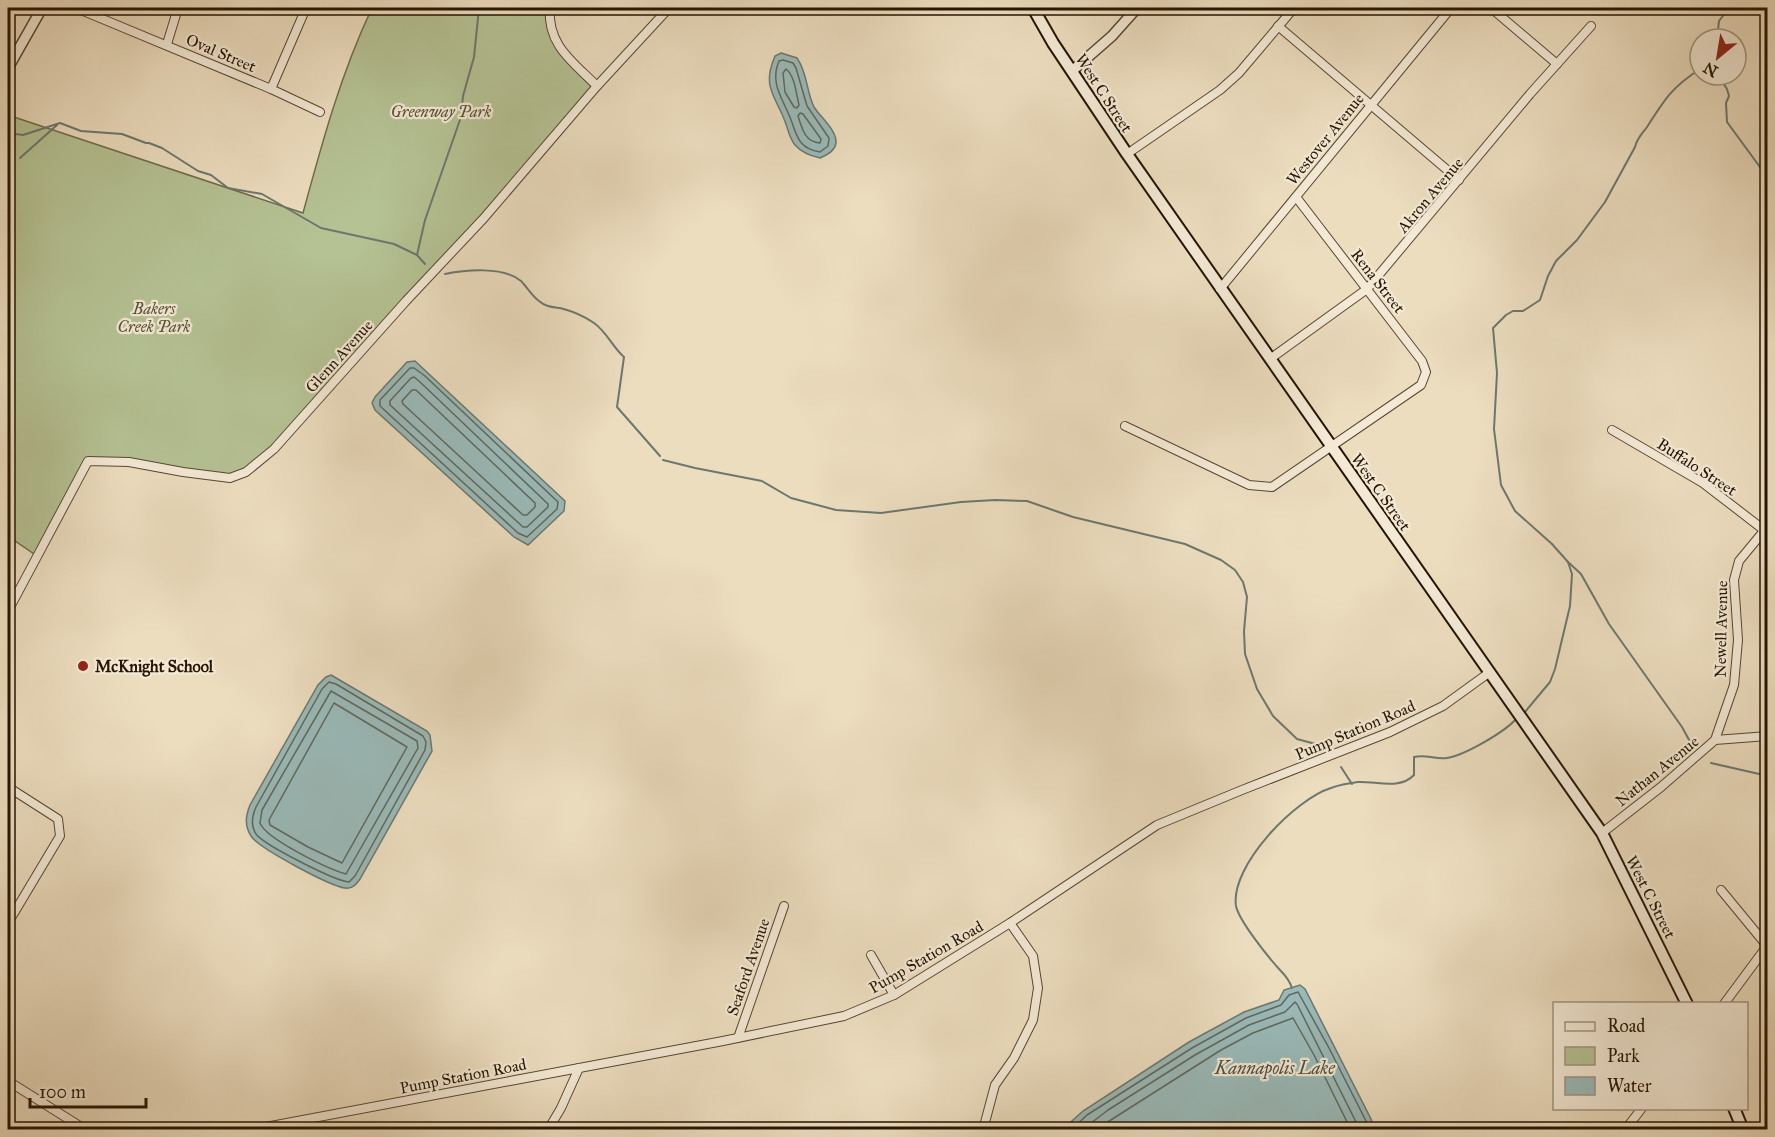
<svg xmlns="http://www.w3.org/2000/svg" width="1775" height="1137" viewBox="0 0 1775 1137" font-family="'IM FELL Great Primer',serif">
<rect width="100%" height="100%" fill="#ecddbf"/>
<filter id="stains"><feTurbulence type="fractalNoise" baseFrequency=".00333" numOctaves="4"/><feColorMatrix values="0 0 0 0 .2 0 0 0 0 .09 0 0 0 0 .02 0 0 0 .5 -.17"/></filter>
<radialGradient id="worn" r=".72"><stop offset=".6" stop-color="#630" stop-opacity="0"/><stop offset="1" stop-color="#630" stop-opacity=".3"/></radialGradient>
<path fill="#b5c294" stroke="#6d6c4a" stroke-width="1.5" d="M372,8H551L557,45L597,86L274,449L230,478L129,462L88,461L37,556L8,536V115L303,213C322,143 341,73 372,8Z"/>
<g fill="#9abab9" stroke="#6b786f" stroke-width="1.5">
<path d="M781,53L797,58C808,74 806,91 814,107C820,117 837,130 836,143C835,151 827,155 820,158C811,156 802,153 795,145C789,138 788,128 784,119C774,94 762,86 775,56Z"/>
<path d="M415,361L565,501L564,511L528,545L514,537L375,410L372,403L375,397L407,362Z"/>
<path d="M331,675L427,731L430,735L432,751L360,879C356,885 352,889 345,888C330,886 258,848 251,836C244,825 246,815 250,805L318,685L326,677Z"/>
<path d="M1300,985L1305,989L1371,1119L1374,1129H1063L1083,1111L1189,1042L1244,1012L1279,1000L1284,990Z"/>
</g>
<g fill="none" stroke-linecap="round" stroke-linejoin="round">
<g stroke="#60685c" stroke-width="1.5">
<path d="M783,60L793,63L796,68L807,106L829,138L828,146L820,152C796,148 797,133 789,115C781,96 770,82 779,61Z"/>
<path d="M786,69C795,76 796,93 799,105L797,108L794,107L785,92L783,73Z"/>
<path d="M800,113L803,114L821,139L820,143C805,142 802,129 798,116Z"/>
<path d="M410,368H414L425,376L558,502L557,509L527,537L518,533L380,406V400Z"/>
<path d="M411,378L414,377L420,382L548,504V507L527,527H523L390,405V401Z"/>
<path d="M412,390H416L535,503V507L527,515H523L403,404L402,401Z"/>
<path d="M329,682L336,684L423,736L426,742L425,750L355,876L349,882C335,881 264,845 256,834C250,825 252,816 256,807L322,689Z"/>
<path d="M331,691L417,741L418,748L346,874C328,869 266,839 260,823L262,810Z"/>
<path d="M334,703L407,747L342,863L308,847L270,825L269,820Z"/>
<path d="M1071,1130L1087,1115L1192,1048L1246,1018L1281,1005L1289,995L1298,992L1329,1048L1366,1121L1368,1130"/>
<path d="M1082,1130L1108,1110L1195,1055L1249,1025L1285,1012L1295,1002L1297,1004L1360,1130"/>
<path d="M1095,1130L1221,1050L1253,1033L1293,1018L1314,1055L1351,1130"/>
</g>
<g stroke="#6b786f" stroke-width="2">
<path d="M1717,39L1719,21L1729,8"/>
<path d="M1718,75L1727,89L1729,96L1726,103L1727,122L1768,178"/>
<path d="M8,133L23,135L60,123L81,131L122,134L146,143H149L162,148L198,171L211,175L228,188L262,194L321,228L394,244L417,255L425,264"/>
<path d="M20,158L57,125"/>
<path d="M8,179L14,168"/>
<path d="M417,255L425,220L461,117L463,96L474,57L479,8"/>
<path d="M445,274C465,270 503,266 521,281C527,287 532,296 539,301C546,307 552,307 560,308C572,311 584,316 594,323C607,332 613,348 624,357L617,407L660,456"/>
<path d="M663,460L695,468L762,481L791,498L836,510L881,513L961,502L995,500L1027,501L1073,517L1185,544L1221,560L1235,570L1243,582L1247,597L1244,631L1245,654L1257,689L1273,716L1297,739L1323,746"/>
<path d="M1568,562L1581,574L1609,624L1682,727L1694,749"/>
<path d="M1524,713L1550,682L1555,669L1570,606L1572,574L1568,562L1552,544L1515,511L1501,485L1494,429L1497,373L1493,328L1506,315L1513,311H1523L1540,300L1548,276L1556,261L1577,240L1605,202L1635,147C1637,138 1642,134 1647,127C1665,99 1671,88 1700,69"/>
<path d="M1711,763L1768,776"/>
<path d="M1341,767L1352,784"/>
<path d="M1292,988C1290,982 1285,975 1280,970C1269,958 1239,921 1236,906C1230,866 1295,799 1331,788C1339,785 1350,783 1358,782C1376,781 1400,790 1414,775V757C1427,754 1436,760 1447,758C1465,755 1505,732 1517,718"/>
</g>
<defs>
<g id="minor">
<path d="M76,8L271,89L320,112"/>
<path d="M550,8C547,45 573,62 597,86"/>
<path d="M1491,8L1557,64"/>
<path d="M1278,26L1459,180"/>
<path d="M167,44L178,8"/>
<path d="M271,89L306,8"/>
<path d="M1127,154L1220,90L1239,73L1294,8"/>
<path d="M1220,289L1451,8"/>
<path d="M1270,359L1367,289L1530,94L1591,26"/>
<path d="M1125,426L1249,485L1272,487L1421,385L1426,372L1422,361L1296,197"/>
<path d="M1612,430L1703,483L1764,530"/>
<path d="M8,611L88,461L129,462L183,472L230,478L246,472L274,449L406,301L484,218L597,86L669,8"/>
<path d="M1715,740L1734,685L1738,640L1734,580L1739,561L1768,526"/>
<path d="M8,787L58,819L60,836L8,923"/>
<path d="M1602,833L1661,787L1715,740L1768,736"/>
<path d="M1721,890L1768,947"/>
<path d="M871,955L894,995"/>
<path d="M1724,1004L1767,946"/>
<path d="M738,1038L784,906"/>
<path d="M8,1081L86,1130"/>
<path d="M249,1130L723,1041L844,1016L894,995L1010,923L1157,825L1242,790L1390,732L1443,706L1490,672"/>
<path d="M548,1130L561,1108L579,1068"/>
<path d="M983,1130L995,1085L1014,1058L1033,1020L1038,988L1033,956L1010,923"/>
<path d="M1625,1130L1642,1108"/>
</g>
<g id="tertiary">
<path d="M8,68L42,8"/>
<path d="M1072,71L1112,36L1137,8"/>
</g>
<g id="secondary">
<path d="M1033,8L1053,43L1127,154L1602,833L1687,1004"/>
<path d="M1734,1108L1743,1130"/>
</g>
</defs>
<use href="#minor" stroke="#574730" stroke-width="10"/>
<use href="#tertiary" stroke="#574730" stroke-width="12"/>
<use href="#secondary" stroke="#251500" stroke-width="14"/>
<use href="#minor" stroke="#f3e9d5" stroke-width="8"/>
<use href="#tertiary" stroke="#f3e9d5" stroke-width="9"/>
<use href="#secondary" stroke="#f3e9d5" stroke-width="10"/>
</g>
<circle fill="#8f2418" stroke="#f3e9d5" stroke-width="2" cx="83" cy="666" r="6"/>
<g text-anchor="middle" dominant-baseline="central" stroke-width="4.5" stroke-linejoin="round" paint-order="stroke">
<g font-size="16" fill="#251500" stroke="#f3e9d5">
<text transform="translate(221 53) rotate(23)">Oval Street</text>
<text transform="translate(1104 93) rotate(57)">West C Street</text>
<text transform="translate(1325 139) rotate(-51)">Westover Avenue</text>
<text transform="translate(1430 195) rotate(-50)">Akron Avenue</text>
<text transform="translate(1378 281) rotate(52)">Rena Street</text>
<text transform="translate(339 356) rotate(-48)">Glenn Avenue</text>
<text transform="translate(1697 467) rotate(33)">Buffalo Street</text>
<text transform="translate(1381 492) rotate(55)">West C Street</text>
<text transform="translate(1721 629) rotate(-89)">Newell Avenue</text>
<text transform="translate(1355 730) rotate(-23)">Pump Station Road</text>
<text transform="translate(1657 771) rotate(-39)">Nathan Avenue</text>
<text transform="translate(1651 897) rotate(63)">West C Street</text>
<text transform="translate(926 957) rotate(-30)">Pump Station Road</text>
<text transform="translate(748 967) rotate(-71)">Seaford Avenue</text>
<text transform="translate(463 1076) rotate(-11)">Pump Station Road</text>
</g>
<g font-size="16" font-style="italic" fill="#575234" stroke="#f3e9d5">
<text x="441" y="111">Greenway Park</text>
<text x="154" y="308">Bakers<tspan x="154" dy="18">Creek Park</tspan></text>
</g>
<g font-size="16" font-weight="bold" fill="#251500" stroke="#f3e9d5" text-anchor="start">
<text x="95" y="666">McKnight School</text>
</g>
<g font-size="18" font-style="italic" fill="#4e4f41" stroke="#f3e9d5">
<text x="1275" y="1068">Kannapolis Lake</text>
</g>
</g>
<rect width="1775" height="1137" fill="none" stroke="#ecddbf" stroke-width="30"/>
<rect x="9" y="9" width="1757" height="1119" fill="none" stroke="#251500" stroke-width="3"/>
<rect x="15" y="15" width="1745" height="1107" fill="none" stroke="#251500" stroke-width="1.5"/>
<rect x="1553" y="1002" width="195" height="108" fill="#f3e9d5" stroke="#a19480" stroke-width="1.5"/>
<rect x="1565" y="1022" width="30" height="9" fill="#f3e9d5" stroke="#a19480" stroke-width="1.5"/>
<text x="1607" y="1032" font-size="18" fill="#251500">Road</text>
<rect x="1565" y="1047" width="30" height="18" fill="#b5c294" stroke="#a19480" stroke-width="1.5"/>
<text x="1607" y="1062" font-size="18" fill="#251500">Park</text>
<rect x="1565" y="1077" width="30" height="18" fill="#9abab9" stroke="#a19480" stroke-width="1.5"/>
<text x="1607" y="1092" font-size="18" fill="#251500">Water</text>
<g transform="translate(1718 57) rotate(210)"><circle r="28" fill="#f3e9d5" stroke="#a19480" stroke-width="1.5"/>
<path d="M0-4.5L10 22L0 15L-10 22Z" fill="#8f2418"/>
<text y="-9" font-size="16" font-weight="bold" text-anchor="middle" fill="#251500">N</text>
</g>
<path d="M30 1098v9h116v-9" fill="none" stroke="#251500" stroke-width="3"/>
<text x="39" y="1098" font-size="18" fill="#251500" stroke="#f3e9d5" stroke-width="4.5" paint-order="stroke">100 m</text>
<rect width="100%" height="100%" filter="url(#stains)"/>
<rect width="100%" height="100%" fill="url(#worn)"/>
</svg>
